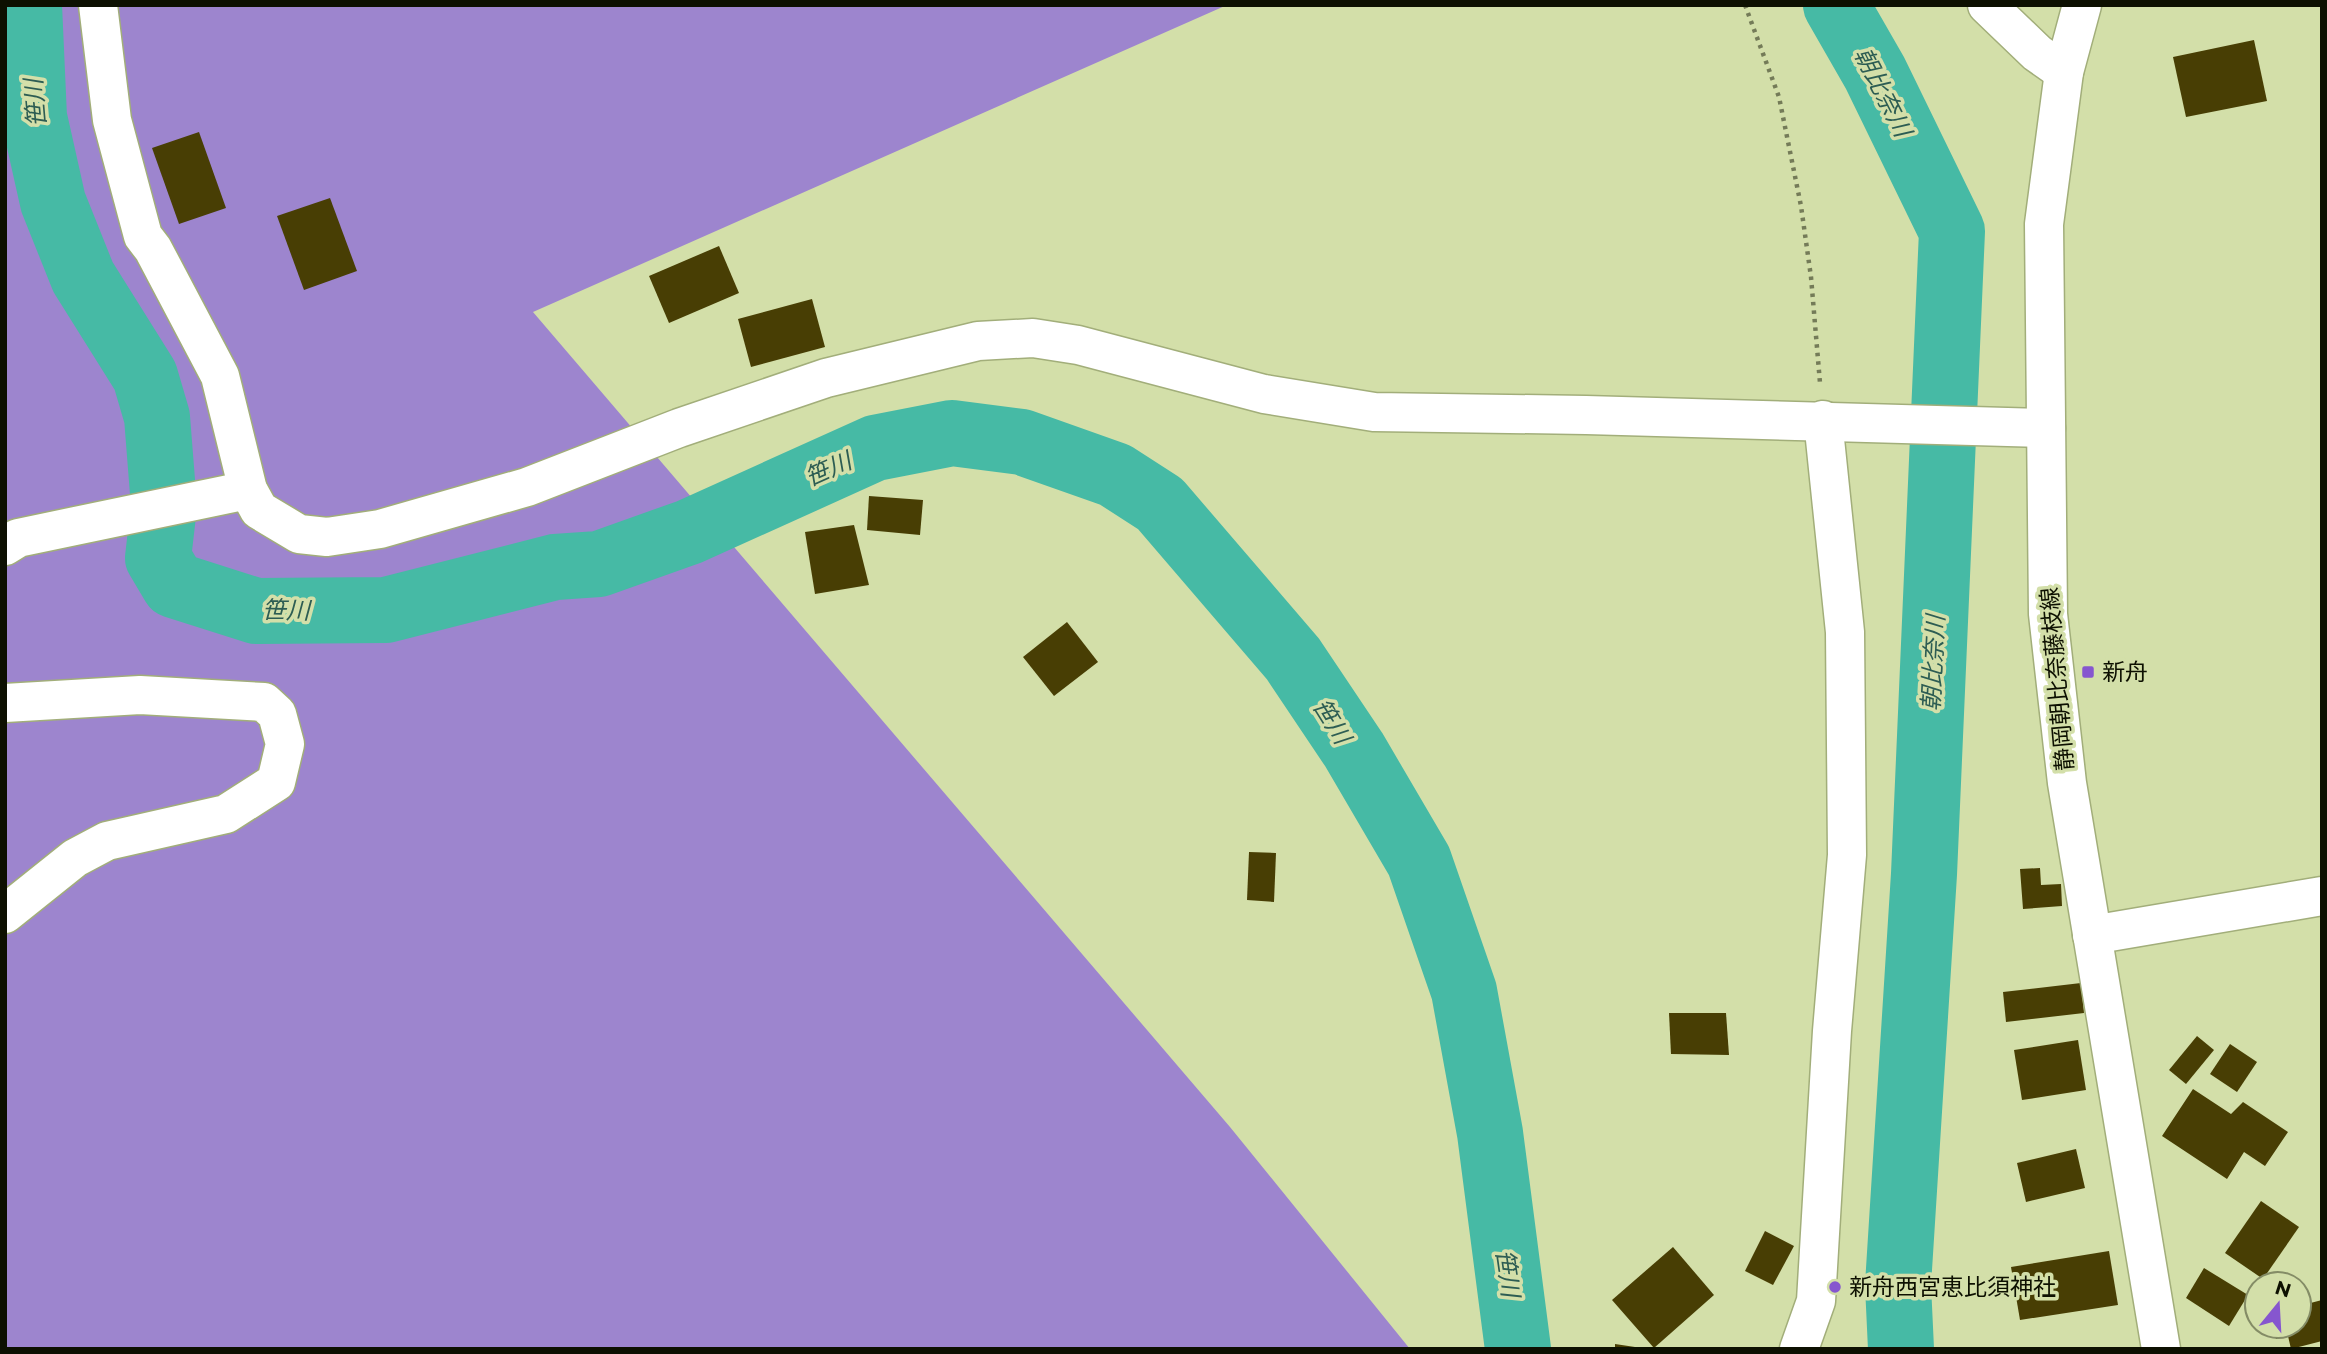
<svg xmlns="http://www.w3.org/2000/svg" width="2327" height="1354" viewBox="0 0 2327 1354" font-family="Montserrat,'Noto Sans JP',sans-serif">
<rect width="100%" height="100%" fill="#d3dfa9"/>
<path fill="#9d85ce" d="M5,5H1227L533,312L1230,1127L1410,1349H5Z"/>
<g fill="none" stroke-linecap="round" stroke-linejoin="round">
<g stroke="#46baa5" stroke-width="66">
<path d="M29,5L34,117L53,202L83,277L145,376L157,417L164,506L158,558L174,585L256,611L386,610L555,567L599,564L689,532L875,448L952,433L1022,442L1115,475L1160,504L1293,659L1354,750L1419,861L1464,991L1490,1133L1518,1349"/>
<path d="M1836,5L1875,73L1952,231L1924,874L1898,1285L1901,1349"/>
</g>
</g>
<g fill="#483e04">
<path d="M2254,40L2267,101L2186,117L2173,57Z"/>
<path d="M199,132L226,208L179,224L152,148Z"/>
<path d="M330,198L357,271L304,290L277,216Z"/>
<path d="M719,246L739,293L669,323L649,276Z"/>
<path d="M812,299L825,347L751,367L738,319Z"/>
<path d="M869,496L923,500L920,535L867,530Z"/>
<path d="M854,525L869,585L815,594L805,532Z"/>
<path d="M1067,622L1098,662L1054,696L1023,657Z"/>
<path d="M1249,852L1276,853L1274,902L1247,900Z"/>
<path d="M2040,868L2041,885L2061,884L2062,906L2023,909L2020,869Z"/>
<path d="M2081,983L2084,1013L2006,1022L2003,992Z"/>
<path d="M1669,1013H1726L1729,1055L1671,1054Z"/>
<path d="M2197,1036L2214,1050L2186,1084L2169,1070Z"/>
<path d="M2078,1040L2086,1090L2022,1100L2014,1050Z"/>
<path d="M2230,1044L2257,1062L2237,1092L2210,1074Z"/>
<path d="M2193,1089L2231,1114L2243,1102L2288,1132L2265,1166L2244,1152L2227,1179L2162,1136Z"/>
<path d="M2076,1149L2085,1188L2026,1202L2017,1163Z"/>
<path d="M2261,1201L2299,1227L2263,1279L2225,1253Z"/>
<path d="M1765,1231L1794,1246L1773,1285L1745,1271Z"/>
<path d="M1673,1247L1714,1295L1654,1348L1612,1300Z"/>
<path d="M2109,1251L2118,1305L2020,1320L2011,1267Z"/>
<path d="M2204,1268L2248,1295L2229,1326L2186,1298Z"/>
<path d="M2322,1300V1341L2291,1349L2288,1336L2276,1339L2272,1326H2299V1306Z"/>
<path d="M1615,1344L1635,1347V1349H1615Z"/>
</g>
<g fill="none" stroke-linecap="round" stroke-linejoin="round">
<defs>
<g id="minor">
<path d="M98,5L112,120L143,236L153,249L220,376L248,490L259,510L299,534L327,537L380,529L527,487L679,428L826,378L978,341L1033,338L1078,345L1264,394L1374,412L1586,415L2046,428"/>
<path d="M1987,5L2037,53L2064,72"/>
<path d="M5,546L18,538L248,490"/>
<path d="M5,703L140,695L264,702L277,714L285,744L276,782L226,814L107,841L75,858L5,914"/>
<path d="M2092,935L2322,896"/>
<path d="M1799,1349L1816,1301L1832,1031L1847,855L1845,632L1823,420"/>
</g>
<path id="secondary" d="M2082,5L2064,72L2044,224L2048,614L2067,783L2161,1349"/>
</defs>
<use href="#minor" stroke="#a2ae7a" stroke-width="41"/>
<use href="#secondary" stroke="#a2ae7a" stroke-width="41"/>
<path stroke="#747b58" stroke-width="4.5" stroke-dasharray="3.5 5" stroke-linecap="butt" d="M1745,5L1779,97L1801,206L1811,277L1820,383"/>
<use href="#minor" stroke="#fff" stroke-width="38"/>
<use href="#secondary" stroke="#fff" stroke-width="38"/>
</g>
<g fill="#8656cf" stroke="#d3dfa9" stroke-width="2.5">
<rect x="2081" y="665" width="14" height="14" rx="3.5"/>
<circle cx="1835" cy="1287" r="7"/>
</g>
<g text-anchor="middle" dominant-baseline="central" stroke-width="7" stroke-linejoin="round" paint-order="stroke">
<g font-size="23" fill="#0d1001" stroke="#d3dfa9" text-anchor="start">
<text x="2102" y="672">新舟</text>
<text x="1849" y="1287">新舟西宮恵比須神社</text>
</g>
<g font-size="23" fill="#0d1001" stroke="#d3dfa9">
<text transform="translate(2057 679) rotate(-95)">静岡朝比奈藤枝線</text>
</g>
<g font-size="24" font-style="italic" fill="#2d5d53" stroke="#d3dfa9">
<text transform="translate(1883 92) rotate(63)">朝比奈川</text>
<text transform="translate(35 103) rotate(-95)">笹川</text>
<text transform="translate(828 469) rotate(-24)">笹川</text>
<text transform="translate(286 610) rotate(1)">笹川</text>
<text transform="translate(1933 663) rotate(-87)">朝比奈川</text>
<text transform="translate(1332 721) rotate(58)">笹川</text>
<text transform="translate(1508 1273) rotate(82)">笹川</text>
</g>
</g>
<rect width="2327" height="1354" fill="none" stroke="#0d1001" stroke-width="14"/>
<g transform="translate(2278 1305) rotate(18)"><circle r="33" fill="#d3dfa9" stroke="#848c66" stroke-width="2"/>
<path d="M0-5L12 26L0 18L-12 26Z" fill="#8656cf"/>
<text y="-10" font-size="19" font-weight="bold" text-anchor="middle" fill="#0d1001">N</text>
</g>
</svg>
